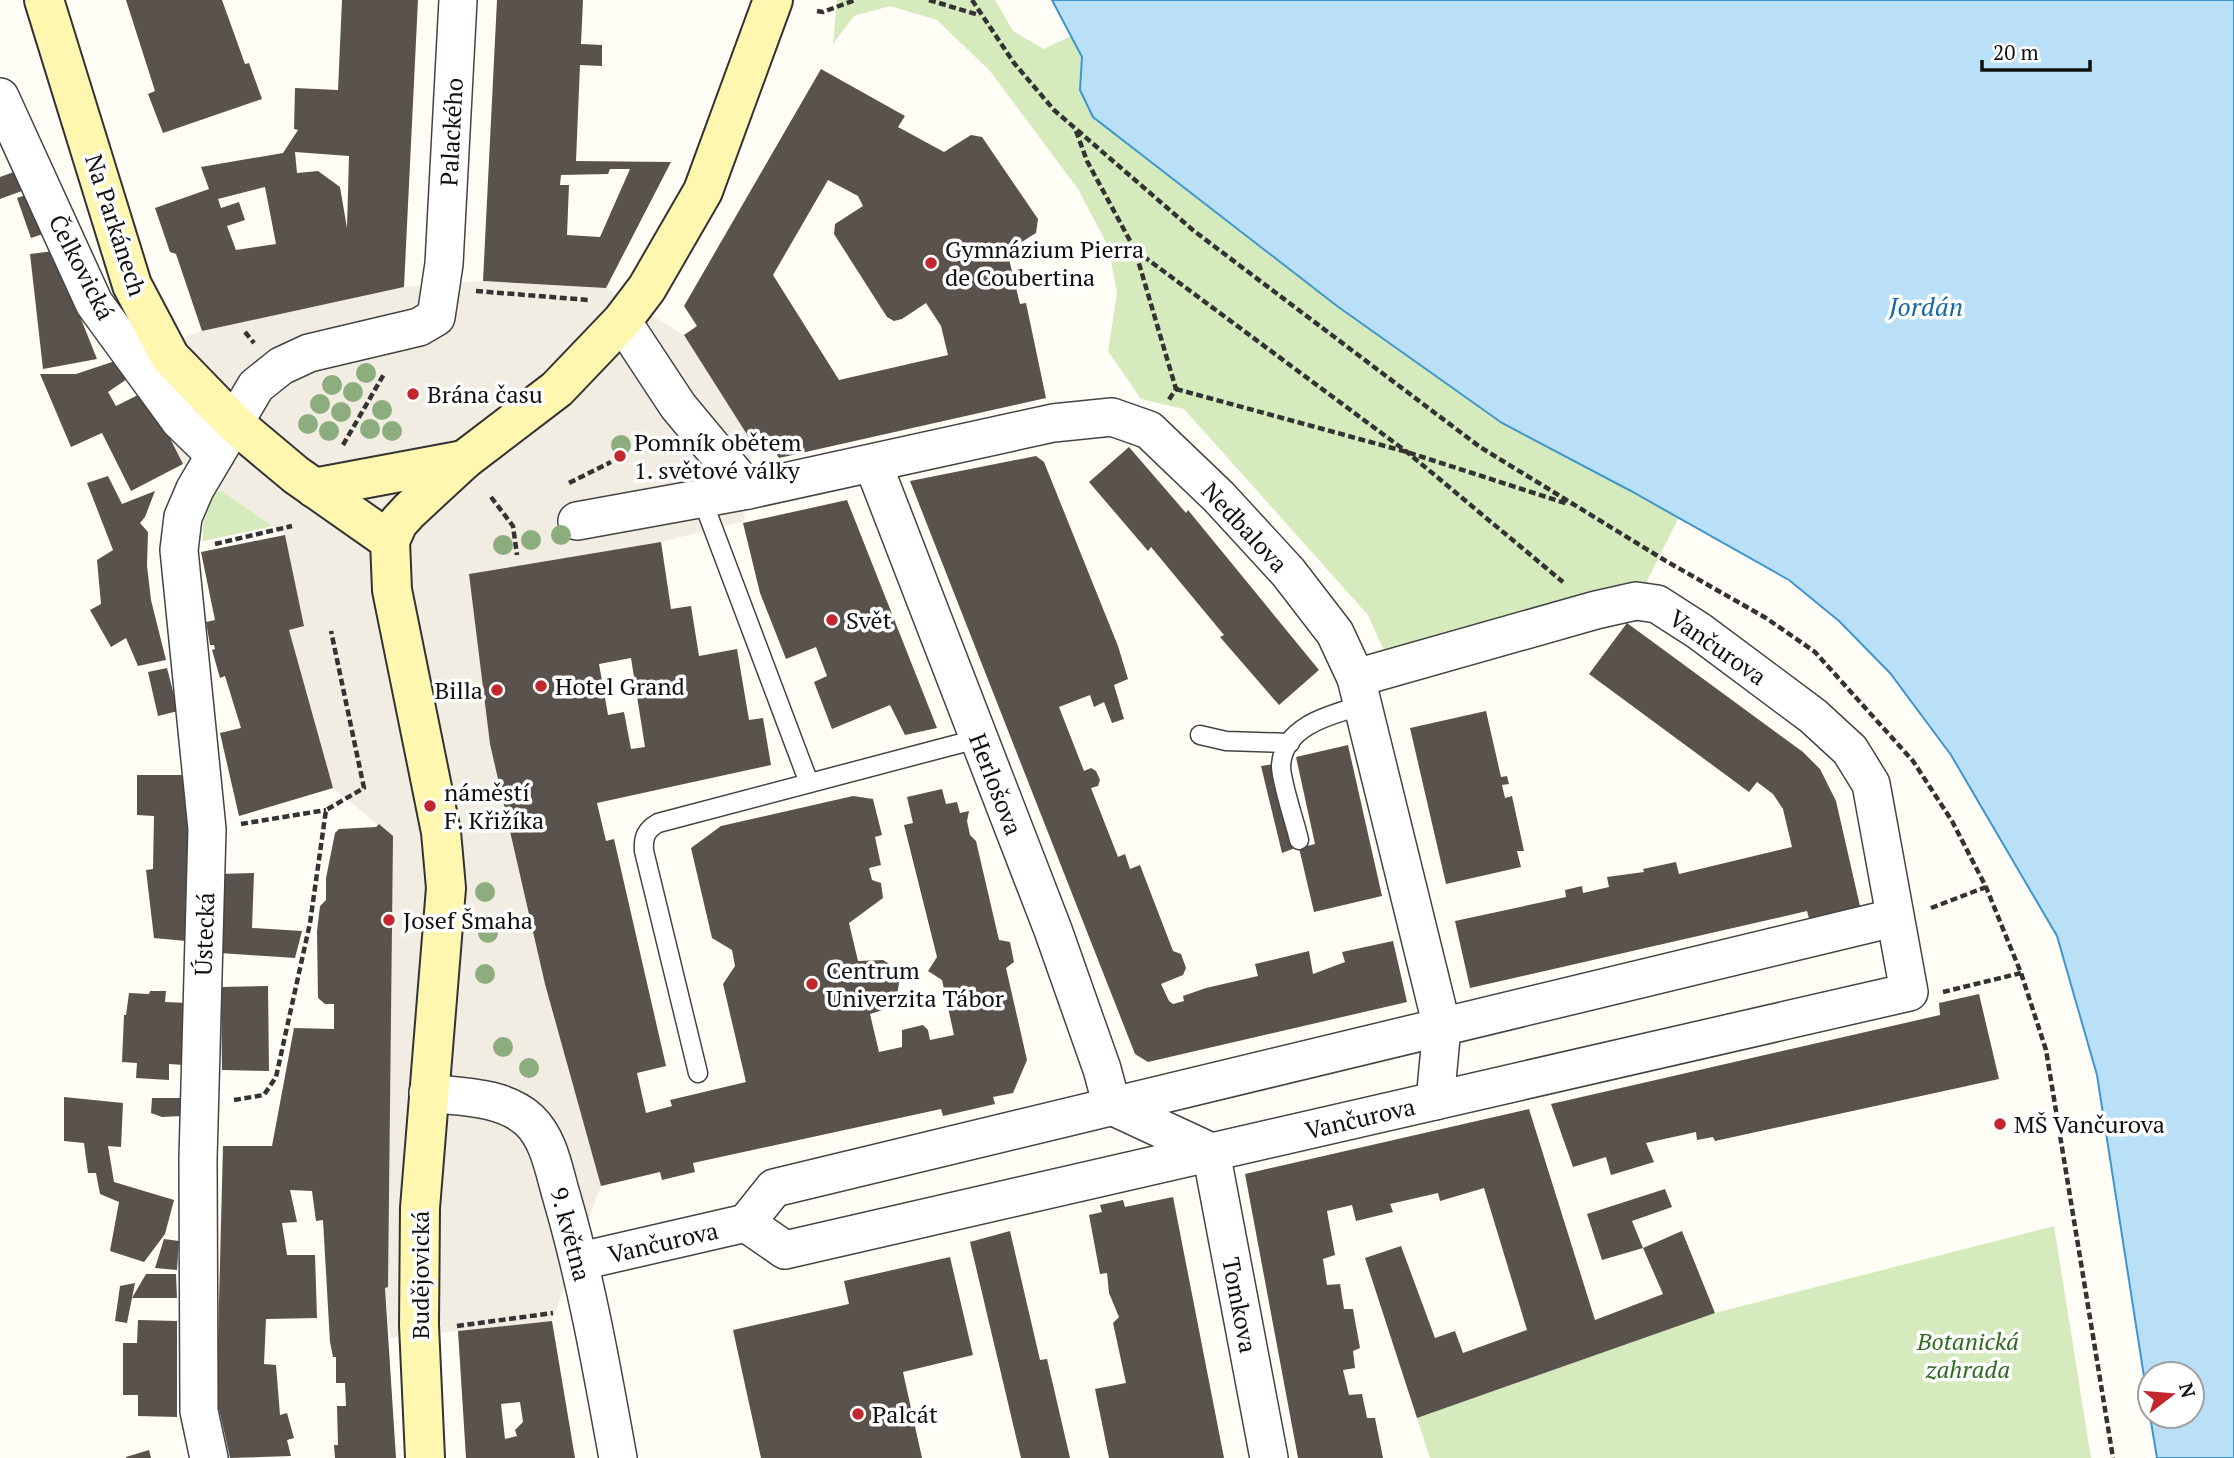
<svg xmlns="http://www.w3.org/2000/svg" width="2234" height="1458" viewBox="0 0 2234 1458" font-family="'PT Serif',serif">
<rect width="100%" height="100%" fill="#fffdf5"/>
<g fill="#d5ebbd">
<path d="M837,0H995L1013,31L1044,49L1071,36L1082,57L1080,90L1093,117L1337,306L1502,423L1679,517L1645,585L1386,655L1368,615L1184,409L1141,399L1108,351L1117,293L1108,246L1078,189L990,71L937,20L890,6L854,16L833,44Z"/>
<path d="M234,486L278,525L203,541C201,528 206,502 217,492C221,489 229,488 234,486Z"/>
<path d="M2054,1226L2091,1458H1430L1417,1418L1715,1313Z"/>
</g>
<path fill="#f1ede2" d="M483,281L606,288L684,335L753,444L744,521L661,542L469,574L601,1186L552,1321L390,1338L385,1288L388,1287L392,836L333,788L289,630L304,626L285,535L183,464L146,391L121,359L202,331L404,287Z"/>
<path fill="#b9e0f7" stroke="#3f96cf" stroke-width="2" d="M1052,0H2234V1458H2157L2150,1416H2192V1374H2150V1415L2097,1075L2057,936L1951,755L1890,673L1839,621L1789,580L1631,491L1502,423L1337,306L1093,117L1080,90L1082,57Z"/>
<g fill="#5a524d" fill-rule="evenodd">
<path d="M126,0H222L245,64L249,63L262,99L163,133L148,94L155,91Z"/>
<path d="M342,0H418L404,287L202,331L176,254L170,252L155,208L209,189L201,167L283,153L298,130L294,129L295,88L338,90ZM295,152L349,156L347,228L340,187L318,171L297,173ZM265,187L276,244L236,250L227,226L245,220L239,202L221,208L218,199Z"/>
<path d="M497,0H583L581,44L602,45V66L580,65L576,161L671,162L606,288L483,281ZM610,169H630L600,237L567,235L569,185H560L561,175L608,174Z"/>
<path d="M821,69L905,116L898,127L944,152L971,135L982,137L1038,219L1036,233L1007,251L1020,304L1026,303L1046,398L779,458L766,437L753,444L684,335L697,326L684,306ZM828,180L858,196L863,206L835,224L834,234L887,317L894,321L902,319L926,303L941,326L948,355L839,380L773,275Z"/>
<path d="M22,169L30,188L0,199V177Z"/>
<path d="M32,193L46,233L31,238L17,198Z"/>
<path d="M54,251L97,359L43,369L30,254Z"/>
<path d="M121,359L133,375L108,392L116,406L146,391L183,464L131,491L102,433L71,447L40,374H76Z"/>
<path d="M1129,447L1186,513L1188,510L1319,670L1279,705L1220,637L1224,635L1151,547L1148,551L1089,482Z"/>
<path d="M1036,456L1044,462L1118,646L1128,679L1114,685L1124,719L1112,723L1104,702L1094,707L1090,695L1059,707L1084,771L1091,768L1096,771L1100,780L1098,786L1091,788L1118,857L1125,854L1130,869L1140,865L1173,951L1181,954L1186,968L1183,975L1161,984L1169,1001L1173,1004L1184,1001L1183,996L1206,988L1258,976L1255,964L1309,951L1313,974L1345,962L1342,952L1393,941L1407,1002L1148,1062L1135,1054L910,481Z"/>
<path d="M108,476L122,504L155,491L145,517L140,523L148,532L147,566L151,600L166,660L138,666L126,638L111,647L90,610L101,604L97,560L113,550L87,483Z"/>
<path d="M847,500L937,728L905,735L890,705L832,729L814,682L827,676L816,647L786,659L760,593L743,523Z"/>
<path d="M285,535L304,626L289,630L333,788L239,816L220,733L241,728L225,676L220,678L212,650L215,649L214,645H210L206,622L215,620L201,552Z"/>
<path d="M661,542L671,609L691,606L699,656L737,649L749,720L763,718L771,765L597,803L606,841L614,839L666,1066L637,1073L646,1113L672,1106L670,1100L746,1082L723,984L735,966L732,950L712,938L691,848L721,826L853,796L873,799L882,835L875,837L881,865L869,868L872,880L881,883L883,898L849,923L858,961L883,960L894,967L900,978L896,1000L886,1009L870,1014L879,1052L902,1047V1030L923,1025L928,1030L930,1040L954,1035L942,980L928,971L937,957L904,825L913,823L907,797L942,789L946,804L957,802L960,813L969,811L967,821L970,835L976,841L999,940L1010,942L1014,962L1006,968L1027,1060L1013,1093L993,1097L995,1104L943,1116L941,1109L693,1163L695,1172L662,1180L660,1172L601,1186L545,984L490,744L469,574ZM631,658L645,747L631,749L624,712L608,715L599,664Z"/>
<path d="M1627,623L1803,752L1820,769L1836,801L1862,915L1811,926L1807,911L1470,988L1455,921L1566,897L1565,890L1582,886L1583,893L1609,887L1607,877L1644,872L1643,869L1676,862L1679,874L1792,847L1783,809L1773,794L1757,782L1749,792L1589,674Z"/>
<path d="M167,668L178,711L158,716L148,672Z"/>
<path d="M1486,711L1501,777L1507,776L1509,784L1502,785L1505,798L1512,796L1524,851H1517L1521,867L1446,884L1410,728Z"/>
<path d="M1348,745L1382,896L1314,912L1299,848L1315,844L1296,757Z"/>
<path d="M1274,764L1295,848L1282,853L1261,766Z"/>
<path d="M137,775H193L186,941L154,938L146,870L153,869L154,816L137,815Z"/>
<path d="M379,824L393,836L388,1287L385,1288L396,1458H335L334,1445H338L337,1406H346L345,1383H336V1357H333L330,1342L323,1220L316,1221L312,1191L290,1190L297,1222L282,1223L287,1255H315L317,1318L266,1319L264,1364L276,1365L280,1415L287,1413L294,1438L287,1440L291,1456L230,1458L217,1400V1380L223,1146H272L294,1028L334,1029V1004H325L318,998L317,931L320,906L326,900V878L335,833L339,829L376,827Z"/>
<path d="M254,873L252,928L302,931L295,958L220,953L218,874Z"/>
<path d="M268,986L269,1071L222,1070L221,987Z"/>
<path d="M150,991H166L165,1002L188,1003L185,1065L169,1064V1080L136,1078L137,1063L122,1062L124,1015H126L129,993L149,994Z"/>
<path d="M1979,994L1999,1079L1715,1141L1713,1137L1697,1140L1696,1132L1646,1143L1654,1162L1611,1175L1606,1157L1573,1167L1551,1104L1940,1015L1939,1003Z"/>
<path d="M64,1097L123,1103L121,1147L108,1146L114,1182L174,1200L165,1234L144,1262L110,1251L119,1202L100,1194L96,1173H88L84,1143L64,1141Z"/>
<path d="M152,1098H183L182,1116L162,1117L151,1113Z"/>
<path d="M1529,1109L1595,1320L1663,1294L1643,1248L1682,1231L1715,1313L1417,1418L1365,1258L1401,1246L1435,1338L1455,1331L1463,1353L1527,1330L1484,1188L1440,1201L1438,1193L1390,1204L1393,1212L1356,1221L1352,1205L1327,1211L1335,1255L1323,1259L1327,1285L1340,1284L1344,1309H1353L1360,1348L1353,1351L1355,1368L1343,1370L1349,1395L1362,1394L1367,1418H1375L1383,1458H1298L1245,1174Z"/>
<path d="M1665,1189L1672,1207L1632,1221L1643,1248L1602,1260L1587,1214Z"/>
<path d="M1173,1197L1224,1458H1109L1095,1389L1126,1383L1113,1323L1119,1317L1109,1293L1107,1273L1100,1274L1089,1215L1102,1212L1100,1205L1123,1200L1125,1207Z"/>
<path d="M1010,1231L1040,1360L1047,1359L1070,1458H1021L970,1242Z"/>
<path d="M164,1239L179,1241L177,1270L155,1268Z"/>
<path d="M950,1257L973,1355L903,1372L922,1458H761L733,1330L849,1304L844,1281Z"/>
<path d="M146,1274H176L177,1298H132Z"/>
<path d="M135,1283L127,1323L115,1321L120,1286Z"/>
<path d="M138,1320L177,1321V1417L138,1416V1395H123V1343H137Z"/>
<path d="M552,1321L575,1458H466L458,1331ZM520,1402L523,1422L515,1430L517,1436L505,1439L501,1404Z"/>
<path d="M149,1450L151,1458H126V1457Z"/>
</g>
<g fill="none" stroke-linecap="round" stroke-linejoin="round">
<defs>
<g id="lane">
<path d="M702,499L809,783"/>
<path d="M1200,735L1226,741L1290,743"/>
<path d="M1299,840C1295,822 1281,782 1281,766C1283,725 1333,714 1364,705"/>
<path d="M698,1073L644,851C643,837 646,830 658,823L977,739"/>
</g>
<g id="street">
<path d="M0,97L94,303L180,421L215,455"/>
<path d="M622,321L678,406L748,490"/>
<path d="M873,464L1053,930L1102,1069L1112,1106"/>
<path d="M577,521L748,490L1053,423L1112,417L1149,430L1219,497L1288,572L1335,633L1356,678L1442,1027L1435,1101"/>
<path d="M428,1093C461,1097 503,1096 529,1120C550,1140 554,1172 562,1198C587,1284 602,1370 618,1458"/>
<path d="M1112,1106L1211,1152"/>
<path d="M1211,1152L1269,1458"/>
<path d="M746,1223L785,1250L1909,992L1871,784L1850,750L1813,716L1699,631L1657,604L1636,601L1596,610L1356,678"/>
<path d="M581,1261L746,1223L774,1188L1893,918"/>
<path d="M209,1458L199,1411L198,1159L207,829L179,550L183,517L195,489L256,386L281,366L309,353L419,327L436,317L444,264L458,0"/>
</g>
<g id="secondary">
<path d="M44,0L132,285L170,357L235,424L296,475L390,541"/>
<path d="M314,488L464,460"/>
<path d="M425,1458L419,1325L420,1208L446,888L441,832L392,590L390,541L398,523L409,511L464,460L557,389L622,321L647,288L703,191L773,0"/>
</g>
</defs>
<use href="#lane" stroke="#444" stroke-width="21"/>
<use href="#street" stroke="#444" stroke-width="40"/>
<use href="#secondary" stroke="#333" stroke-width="42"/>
<g stroke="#333" stroke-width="4.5" stroke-dasharray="7 3.5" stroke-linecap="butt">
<path d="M929,0L979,15"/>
<path d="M972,0L1014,63L1054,110L1194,231L1480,447L1666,561L1766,618L1815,652L1913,761L1952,821L1986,887L2021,973L2046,1050L2113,1458"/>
<path d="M817,11L823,12L855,0"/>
<path d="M1076,131L1087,161L1135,250L1176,389L1168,401"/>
<path d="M1135,250L1407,452L1563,582"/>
<path d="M476,291L589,300"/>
<path d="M245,332L254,343"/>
<path d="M1176,389L1407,452L1568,504"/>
<path d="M343,445L384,374"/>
<path d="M569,483L611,462"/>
<path d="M491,497L513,526L517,555"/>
<path d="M215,544L292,526"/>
<path d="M241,824L326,810"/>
<path d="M1931,908L1986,887"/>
<path d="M1943,992L2021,973"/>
<path d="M234,1100L264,1095L276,1077L310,923L326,810L364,788L331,631"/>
<path d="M457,1326L553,1313"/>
</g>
<use href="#lane" stroke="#fff" stroke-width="18"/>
<use href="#street" stroke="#fff" stroke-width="37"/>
<use href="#secondary" stroke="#fff6b0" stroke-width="38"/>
</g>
<g fill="#8dad7f">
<circle cx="366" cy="373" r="10"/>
<circle cx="332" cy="385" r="10"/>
<circle cx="353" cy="392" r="10"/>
<circle cx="320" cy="404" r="10"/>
<circle cx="382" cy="410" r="10"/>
<circle cx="341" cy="412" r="10"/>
<circle cx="308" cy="424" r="10"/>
<circle cx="370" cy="429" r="10"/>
<circle cx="329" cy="431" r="10"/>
<circle cx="392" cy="431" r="10"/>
<circle cx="621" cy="445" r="10"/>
<circle cx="561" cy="535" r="10"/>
<circle cx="531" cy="540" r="10"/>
<circle cx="503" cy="545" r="10"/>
<circle cx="485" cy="892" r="10"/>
<circle cx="488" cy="933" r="10"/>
<circle cx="485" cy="974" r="10"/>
<circle cx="503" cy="1047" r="10"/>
<circle cx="529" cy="1068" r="10"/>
</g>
<g fill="#c4262e" stroke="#fff" stroke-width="2.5">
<circle cx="931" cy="263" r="7"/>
<circle cx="413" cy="394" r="7"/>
<circle cx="620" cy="456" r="7"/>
<circle cx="832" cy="620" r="7"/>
<circle cx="541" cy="686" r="7"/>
<circle cx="497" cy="690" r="7"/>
<circle cx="430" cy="806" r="7"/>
<circle cx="389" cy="920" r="7"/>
<circle cx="812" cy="984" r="7"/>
<circle cx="2000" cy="1124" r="7"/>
<circle cx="858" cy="1414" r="7"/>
</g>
<g text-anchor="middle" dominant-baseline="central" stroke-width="7" stroke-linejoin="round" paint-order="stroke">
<g font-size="24" fill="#111" stroke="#fff">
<text transform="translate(451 132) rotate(-87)">Palackého</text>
<text transform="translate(116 225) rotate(72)">Na Parkánech</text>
<text transform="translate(82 267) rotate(63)">Čelkovická</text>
<text transform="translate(1245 527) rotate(47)">Nedbalova</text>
<text transform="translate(1718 647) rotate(35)">Vančurova</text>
<text transform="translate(996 784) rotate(69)">Herlošova</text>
<text transform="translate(204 934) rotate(-88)">Ústecká</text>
<text transform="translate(1360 1118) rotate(-13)">Vančurova</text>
<text transform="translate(571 1234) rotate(75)">9. května</text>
<text transform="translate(663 1242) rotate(-13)">Vančurova</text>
<text transform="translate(420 1275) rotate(-90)">Budějovická</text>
<text transform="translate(1240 1305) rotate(79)">Tomkova</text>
</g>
<g font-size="24" fill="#111" stroke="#fff" text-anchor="start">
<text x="945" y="249">Gymnázium Pierra<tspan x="945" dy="28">de Coubertina</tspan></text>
<text x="427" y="394">Brána času</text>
<text x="634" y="442">Pomník obětem<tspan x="634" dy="28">1. světové války</tspan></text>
<text x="846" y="620">Svět</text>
<text x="555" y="686">Hotel Grand</text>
<text x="483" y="690" text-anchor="end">Billa</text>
<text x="444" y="792">náměstí<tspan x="444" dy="28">F. Křižíka</tspan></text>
<text x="403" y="920">Josef Šmaha</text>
<text x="826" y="970">Centrum<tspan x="826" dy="28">Univerzita Tábor</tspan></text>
<text x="2014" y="1124">MŠ Vančurova</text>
<text x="872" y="1414">Palcát</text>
</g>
<g font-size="24" font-style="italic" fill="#2f6b1f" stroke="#fff">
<text x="1968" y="1341">Botanická<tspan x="1968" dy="28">zahrada</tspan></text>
</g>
<g font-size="26" font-style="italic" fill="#1768a6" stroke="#fff">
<text x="1926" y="306">Jordán</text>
</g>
</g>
<g transform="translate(2171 1395) rotate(74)"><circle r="33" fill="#ffffff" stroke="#a0a0a0" stroke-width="2"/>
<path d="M0-5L12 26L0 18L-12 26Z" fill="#c4262e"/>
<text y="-10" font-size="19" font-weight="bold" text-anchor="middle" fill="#111111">N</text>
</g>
<path d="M1982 60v10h108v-10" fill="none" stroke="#111111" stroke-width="3.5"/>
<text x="1993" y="60" font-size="21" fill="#111111" stroke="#ffffff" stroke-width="5" paint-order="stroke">20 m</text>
</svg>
